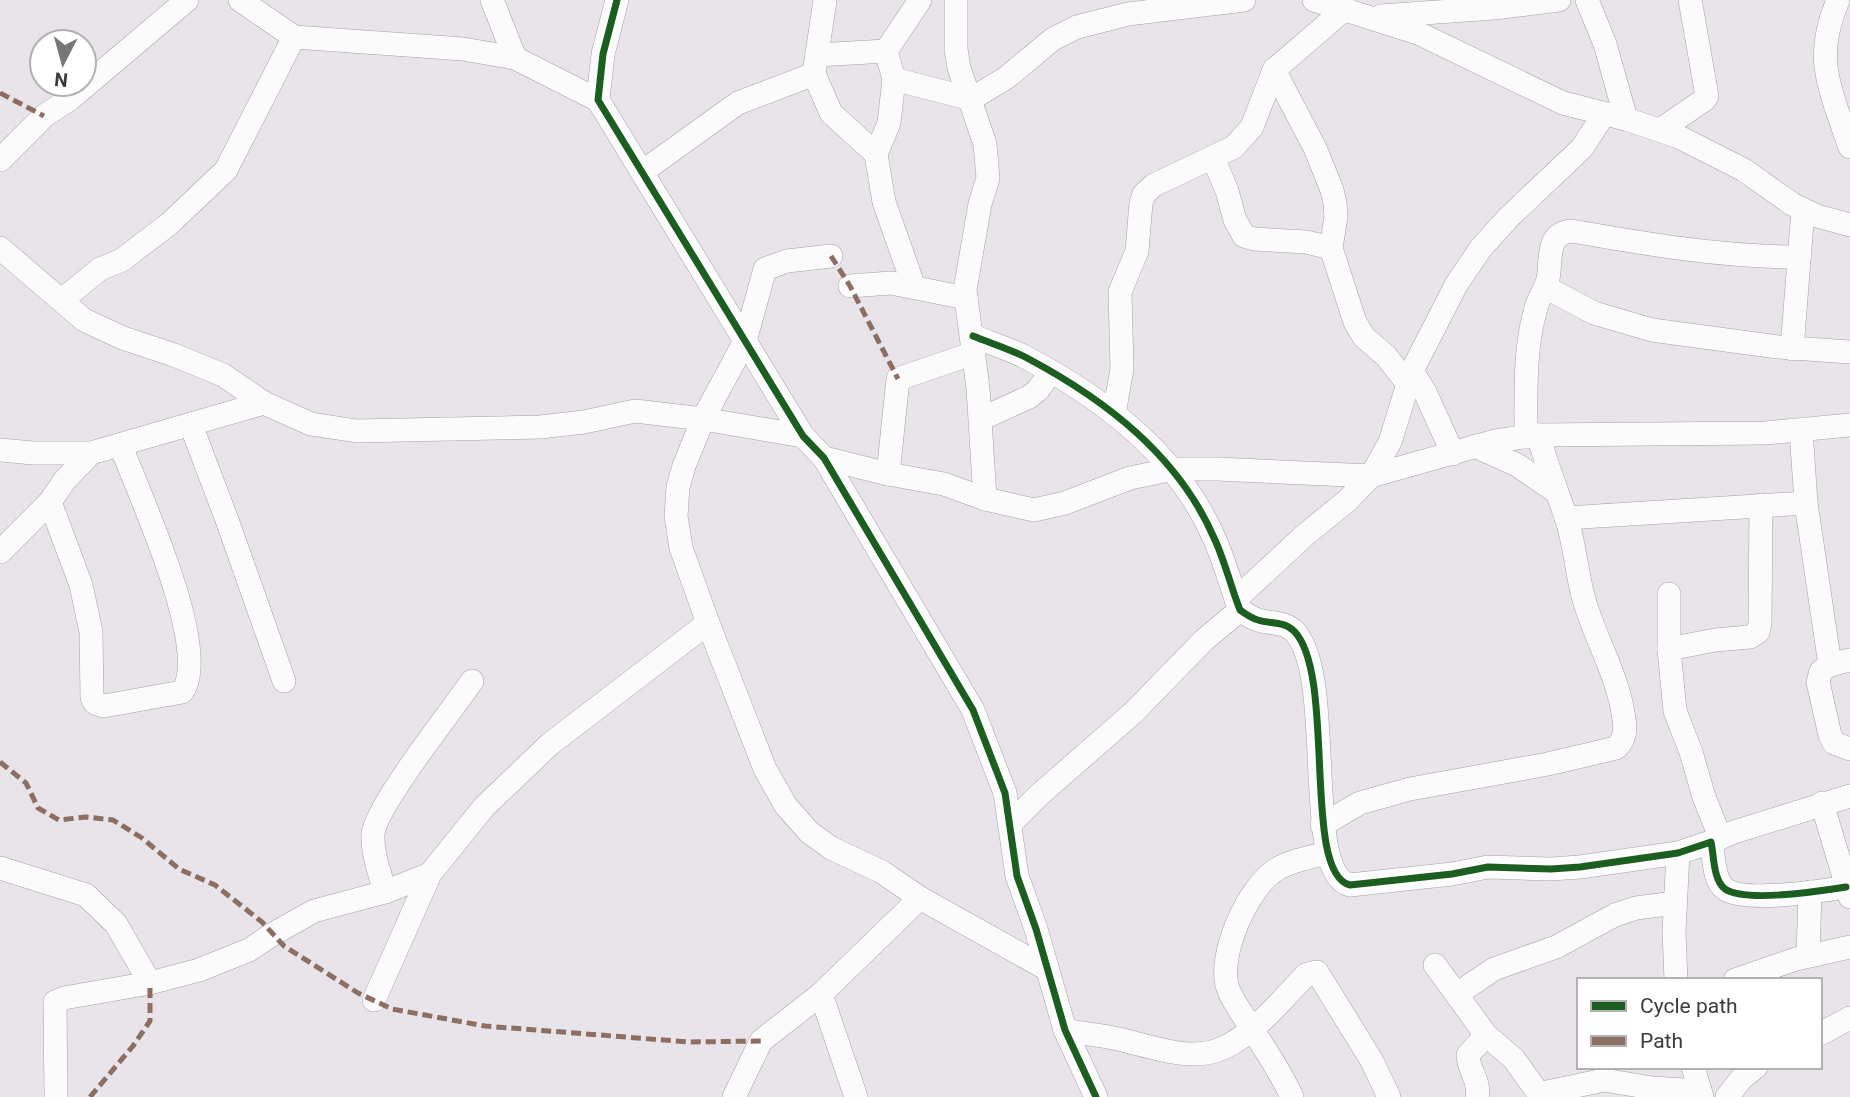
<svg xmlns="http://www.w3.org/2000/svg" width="1850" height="1097" viewBox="0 0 1850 1097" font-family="Roboto,sans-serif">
<rect width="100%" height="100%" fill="#e8e4e9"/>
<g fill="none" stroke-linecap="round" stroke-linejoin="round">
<defs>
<g id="minor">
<path d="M240,0L294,37L463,49L515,58L598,100"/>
<path d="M492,0L515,58"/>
<path d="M617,0L603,54L598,100L803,436L824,458L973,710L1005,793L1017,876L1036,929L1065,1030L1096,1097"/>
<path d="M825,0L814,74L831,113L876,154"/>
<path d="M956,0V49L959,68L985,144L988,178L980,204L965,290L978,388L985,499"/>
<path d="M1314,0L1418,33L1563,103L1626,119L1679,137L1744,170L1792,204L1817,216L1850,225"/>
<path d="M1587,0L1605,44L1626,119"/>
<path d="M1838,0C1819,46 1823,71 1839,116C1843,127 1846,137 1850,147"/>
<path d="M1381,16L1494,8L1559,0"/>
<path d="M817,55L886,51"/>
<path d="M1274,70L1315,148L1332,190L1335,203L1336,217L1331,248L1355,322L1364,337L1386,356L1407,383"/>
<path d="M894,79L886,51L920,0"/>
<path d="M1660,130L1704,100L1707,96L1690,0"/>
<path d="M1213,157L1227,191L1235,220L1244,236L1254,239L1306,242L1331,248"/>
<path d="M0,160L44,116L70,99L187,0"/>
<path d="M642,172L738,103L814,74"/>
<path d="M0,248L84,320L123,338L174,355L223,375L264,403L311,424L357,431L540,427L584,422L635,411L703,419L803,436"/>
<path d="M831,256L787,261L765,269L745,341L703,419L684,466L678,487L676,516L681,548L708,623L765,769L786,806L809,832L831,848L882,872L920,898L1047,969"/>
<path d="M850,286L891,283L966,298"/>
<path d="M914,287L884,202L876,154L889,123L894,79L971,99L1006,78L1053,39L1077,27L1128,14L1244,0"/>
<path d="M1545,287L1594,313L1652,330L1778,347L1850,352"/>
<path d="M62,300L100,269L122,260L169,224L226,170L294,37"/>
<path d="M973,336C990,343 1010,349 1027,358C1106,400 1179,456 1215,540C1225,562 1231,587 1240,610C1246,614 1251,618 1258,620C1270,624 1284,621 1294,631C1337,675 1301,873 1350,885L1452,874L1488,867L1551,869L1580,867L1678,853L1711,842C1714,855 1713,880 1725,889C1746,903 1821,891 1846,887"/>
<path d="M1792,349L1803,210"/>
<path d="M1412,371L1425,392L1453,454"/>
<path d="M1114,414L1122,369L1120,292L1137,251L1141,203L1144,194L1154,185L1234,147L1252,127L1274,70L1346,8"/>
<path d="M981,419L1029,397L1038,390L1050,373"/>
<path d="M191,425L227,520L284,681"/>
<path d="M1801,430L1806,503L1830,665"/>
<path d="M1526,437C1526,394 1524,349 1536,308C1538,299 1544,292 1547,283C1553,265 1543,233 1572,231C1646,244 1722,257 1799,257"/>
<path d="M1475,446L1517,465L1555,491"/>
<path d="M0,450L33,453H91L264,403"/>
<path d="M824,458L888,474L944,484L985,499L1034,510L1065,503L1130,478L1174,469H1217L1371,476L1495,441L1538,435L1766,433L1850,425"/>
<path d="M888,474L898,379L974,353"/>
<path d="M50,502L81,585L91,632L92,698L95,703L104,706L182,692C213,652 138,492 121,446"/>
<path d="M1566,518L1806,503"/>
<path d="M0,552L50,502L65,480L91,453"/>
<path d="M1669,594V649L1675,711L1691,752L1704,797L1720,837"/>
<path d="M1236,599L1305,535L1348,500L1371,476L1390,442L1412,371L1456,285L1481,248L1509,217L1582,148L1604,114"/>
<path d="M1669,649L1715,640L1750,637L1758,632L1760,623L1761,505"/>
<path d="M1850,660L1830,665L1821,671L1818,682L1830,735L1834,743L1850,749"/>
<path d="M1822,803L1850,897"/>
<path d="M1011,823L1039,795L1134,712L1204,640L1240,610"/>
<path d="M1322,825L1360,803L1410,789L1548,764L1616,748C1625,740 1626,730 1624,719C1619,679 1598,644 1586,606C1576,577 1576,546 1566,517C1556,489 1546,463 1538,435"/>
<path d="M1711,842L1734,832L1850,796"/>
<path d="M0,868L86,895L116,924L150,983"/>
<path d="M385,892C380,873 372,854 373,834C375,807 453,709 472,681"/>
<path d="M1808,956L1810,892"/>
<path d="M1435,965L1486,1035L1514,1059L1541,1097"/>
<path d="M1676,980L1674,932L1678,853"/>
<path d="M1735,980L1796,959L1850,947"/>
<path d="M821,994L856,1097"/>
<path d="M1457,994L1494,969L1556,947L1615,915L1636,908L1675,903"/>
<path d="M374,1000L430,874L484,807L550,744L708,623"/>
<path d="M1065,1030C1083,1034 1101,1035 1118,1039C1150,1046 1191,1063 1223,1048C1256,1033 1282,999 1307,974L1317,972L1372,1061L1389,1097"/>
<path d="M1820,1034L1850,1018"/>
<path d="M1693,1067L1702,1097"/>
<path d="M1538,1094L1604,1080L1652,1088L1700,1091"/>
<path d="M56,1097L55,1002L64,998L150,983L199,970L249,950L273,934L314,911L385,892L430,874"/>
<path d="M734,1097L761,1041L821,994L920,898"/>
<path d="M1292,1097C1281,1073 1266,1050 1251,1028C1244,1016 1235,1005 1229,991C1215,959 1248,886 1277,869C1293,860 1311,857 1328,853"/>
<path d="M1477,1097C1481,1082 1468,1070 1468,1055L1486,1035"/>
<path d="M1727,1097L1742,1078L1756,1067"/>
</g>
</defs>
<use href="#minor" stroke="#a4a0a5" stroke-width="24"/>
<use href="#minor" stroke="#fcfbfc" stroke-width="23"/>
<g stroke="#8d6e63" stroke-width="5" stroke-dasharray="10 5" stroke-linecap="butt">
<path d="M0,93L44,116"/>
<path d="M831,256L850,286L898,379"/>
<path d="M0,762L26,783L38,808L59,820L86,817L113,820L142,838L179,869L215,885L262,922L284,946L358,993L392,1009L485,1026L689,1042L761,1041"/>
<path d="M90,1097L133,1046L150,1021V983"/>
</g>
<defs>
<g id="cycleway">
<path d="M617,0L603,54L598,100L803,436L824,458L973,710L1005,793L1017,876L1036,929L1065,1030L1096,1097"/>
<path d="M973,336C990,343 1010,349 1027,358C1106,400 1179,456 1215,540C1225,562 1231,587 1240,610C1246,614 1251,618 1258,620C1270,624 1284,621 1294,631C1337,675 1301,873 1350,885L1452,874L1488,867L1551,869L1580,867L1678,853L1711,842C1714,855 1713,880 1725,889C1746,903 1821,891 1846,887"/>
</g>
</defs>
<use href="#cycleway" stroke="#fff" stroke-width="11"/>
<use href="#cycleway" stroke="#1b5e20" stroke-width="7"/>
</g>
<rect x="1577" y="978" width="245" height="91" fill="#ffffff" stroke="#b1b0b2" stroke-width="2"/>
<rect x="1591" y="1001" width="35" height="10" fill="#1b5e20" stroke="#b1b0b2" stroke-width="2"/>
<text x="1640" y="1013" font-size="21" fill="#3d3a3e">Cycle path</text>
<rect x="1591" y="1036" width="35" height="10" fill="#8d6e63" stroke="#b1b0b2" stroke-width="2"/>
<text x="1640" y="1048" font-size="21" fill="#3d3a3e">Path</text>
<g transform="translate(63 63) rotate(186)"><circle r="33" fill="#ffffff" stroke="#b1b0b2" stroke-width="2"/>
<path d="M0-5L12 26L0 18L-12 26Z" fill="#79767a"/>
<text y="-10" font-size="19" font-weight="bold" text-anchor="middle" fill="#3d3a3e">N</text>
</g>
</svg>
